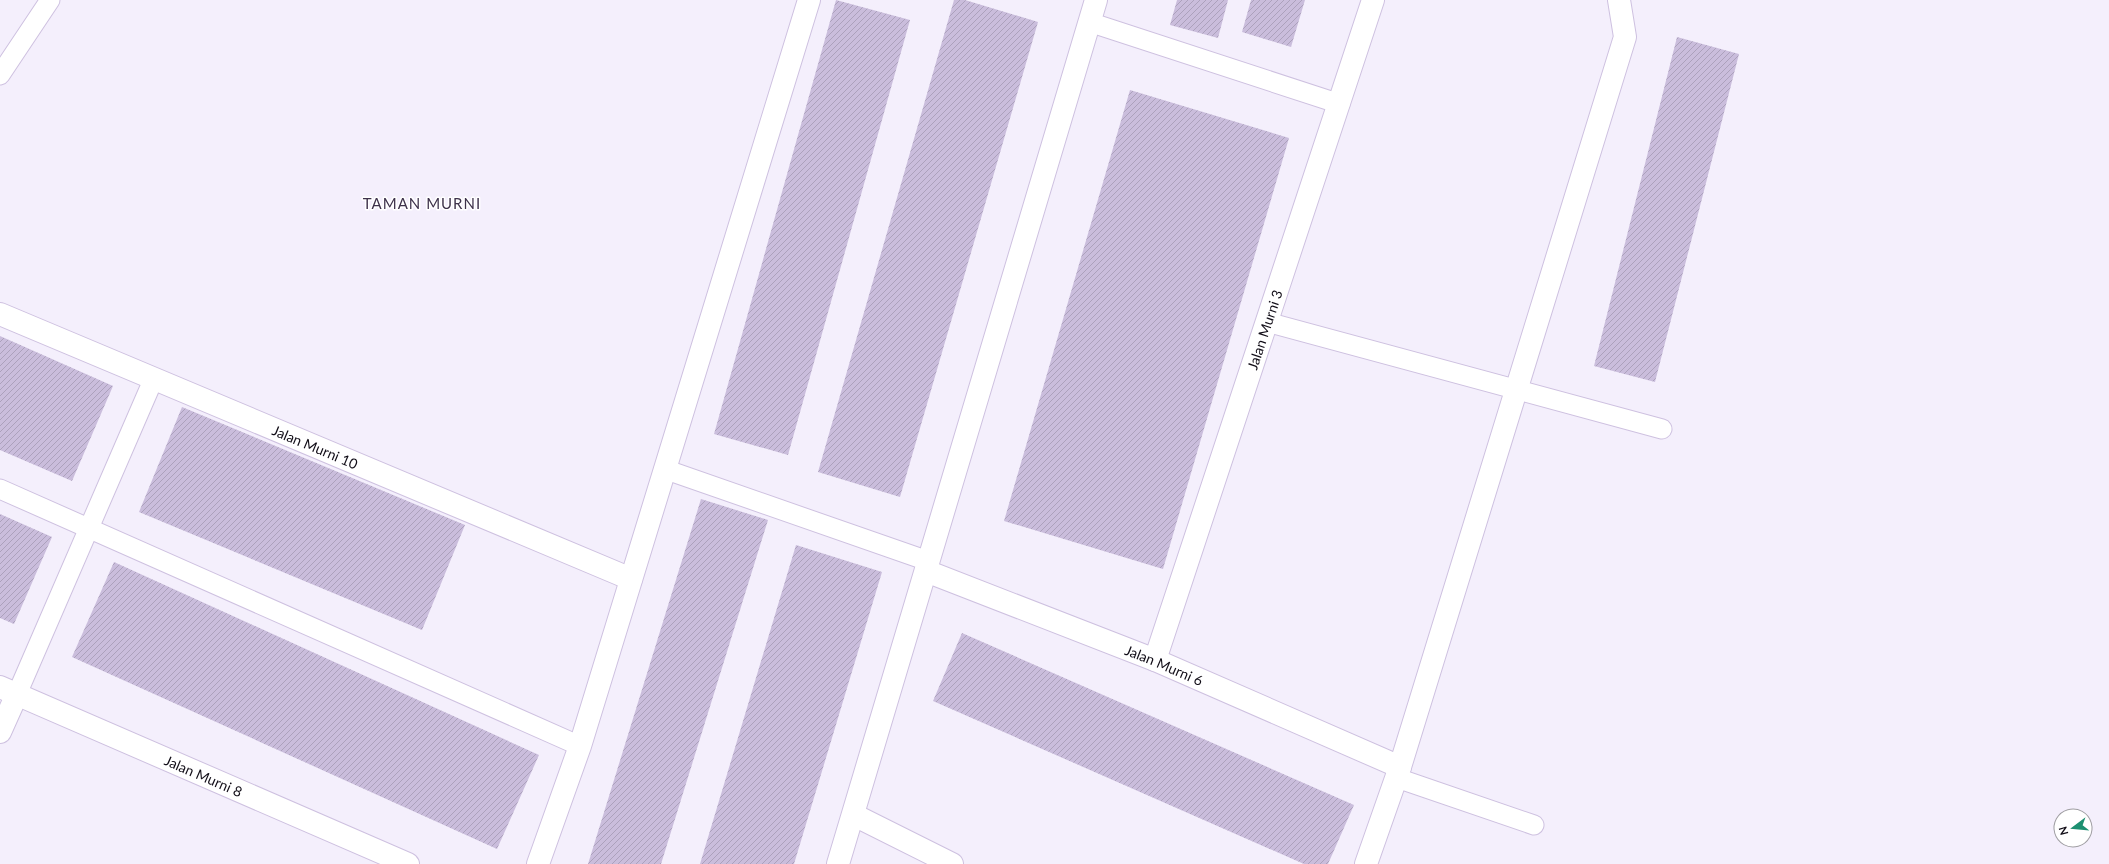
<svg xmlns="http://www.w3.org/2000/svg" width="2109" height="864" viewBox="0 0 2109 864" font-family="Lato,sans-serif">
<defs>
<pattern id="building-hatch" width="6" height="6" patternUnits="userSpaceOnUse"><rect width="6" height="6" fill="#cabddc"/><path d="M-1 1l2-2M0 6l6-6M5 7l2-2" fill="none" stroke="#aca1bc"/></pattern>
</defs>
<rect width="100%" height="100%" fill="#f4effc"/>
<g fill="url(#building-hatch)">
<path d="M836,0L910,20L788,455L714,434Z"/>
<path d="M954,0H965L1038,22L900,497L818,472Z"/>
<path d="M1177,0H1228L1218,38L1170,25Z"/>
<path d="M1251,0H1305L1291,47L1242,32Z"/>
<path d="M1677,37L1739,54L1655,382L1594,366Z"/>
<path d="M1130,90L1289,138L1163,569L1004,521Z"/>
<path d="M0,336L113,386L72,481L0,450Z"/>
<path d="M182,407L465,525L422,630L139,512Z"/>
<path d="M701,499L768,520L661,864H588Z"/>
<path d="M0,514L52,537L14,624L0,618Z"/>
<path d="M796,545L882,572L794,864H700Z"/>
<path d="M114,562L539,755L497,849L72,657Z"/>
<path d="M962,633L1354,805L1328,864H1304L933,701Z"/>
</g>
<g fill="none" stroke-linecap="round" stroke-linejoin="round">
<defs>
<g id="lane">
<path d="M1089,22L1340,104"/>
<path d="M0,75L50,0"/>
<path d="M1267,322L1662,429"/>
<path d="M664,469L928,561"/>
<path d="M0,489L580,746"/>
<path d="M17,694L154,378"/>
<path d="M1397,778L1534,825"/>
</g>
<g id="street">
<path id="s1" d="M0,314L631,579"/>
<path id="s2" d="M926,571L1155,660L1400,767"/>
<path id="s3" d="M1155,660L1373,0"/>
<path id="s4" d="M0,687L408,864"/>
<path d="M0,732L17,694"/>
<path d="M854,815L952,864"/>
<path d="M538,864L580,746L809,0"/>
<path d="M838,864L1096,0"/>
<path d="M1366,864L1400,767L1625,37L1619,0"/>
</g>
</defs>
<use href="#lane" stroke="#cec1e0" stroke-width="21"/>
<use href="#street" stroke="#cec1e0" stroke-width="24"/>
<use href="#lane" stroke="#fff" stroke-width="19"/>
<use href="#street" stroke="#fff" stroke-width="22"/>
</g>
<g text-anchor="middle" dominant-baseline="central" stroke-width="3" stroke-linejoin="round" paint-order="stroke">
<g font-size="14" fill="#100c16" stroke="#fff">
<text stroke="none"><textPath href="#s3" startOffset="348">Jalan Murni 3</textPath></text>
<text stroke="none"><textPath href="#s1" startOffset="342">Jalan Murni 10</textPath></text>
<text stroke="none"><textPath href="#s2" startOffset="256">Jalan Murni 6</textPath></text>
<text stroke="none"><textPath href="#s4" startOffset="222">Jalan Murni 8</textPath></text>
</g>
<g font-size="15" letter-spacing="1" fill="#3d314a" stroke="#fff">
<text x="422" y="203">TAMAN MURNI</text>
</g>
</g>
<g transform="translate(2073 828) rotate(254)"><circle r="19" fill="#ffffff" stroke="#9f9ea2"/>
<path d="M0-3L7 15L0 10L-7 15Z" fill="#1d9071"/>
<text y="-6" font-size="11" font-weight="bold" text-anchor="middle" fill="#100c16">N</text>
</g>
</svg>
